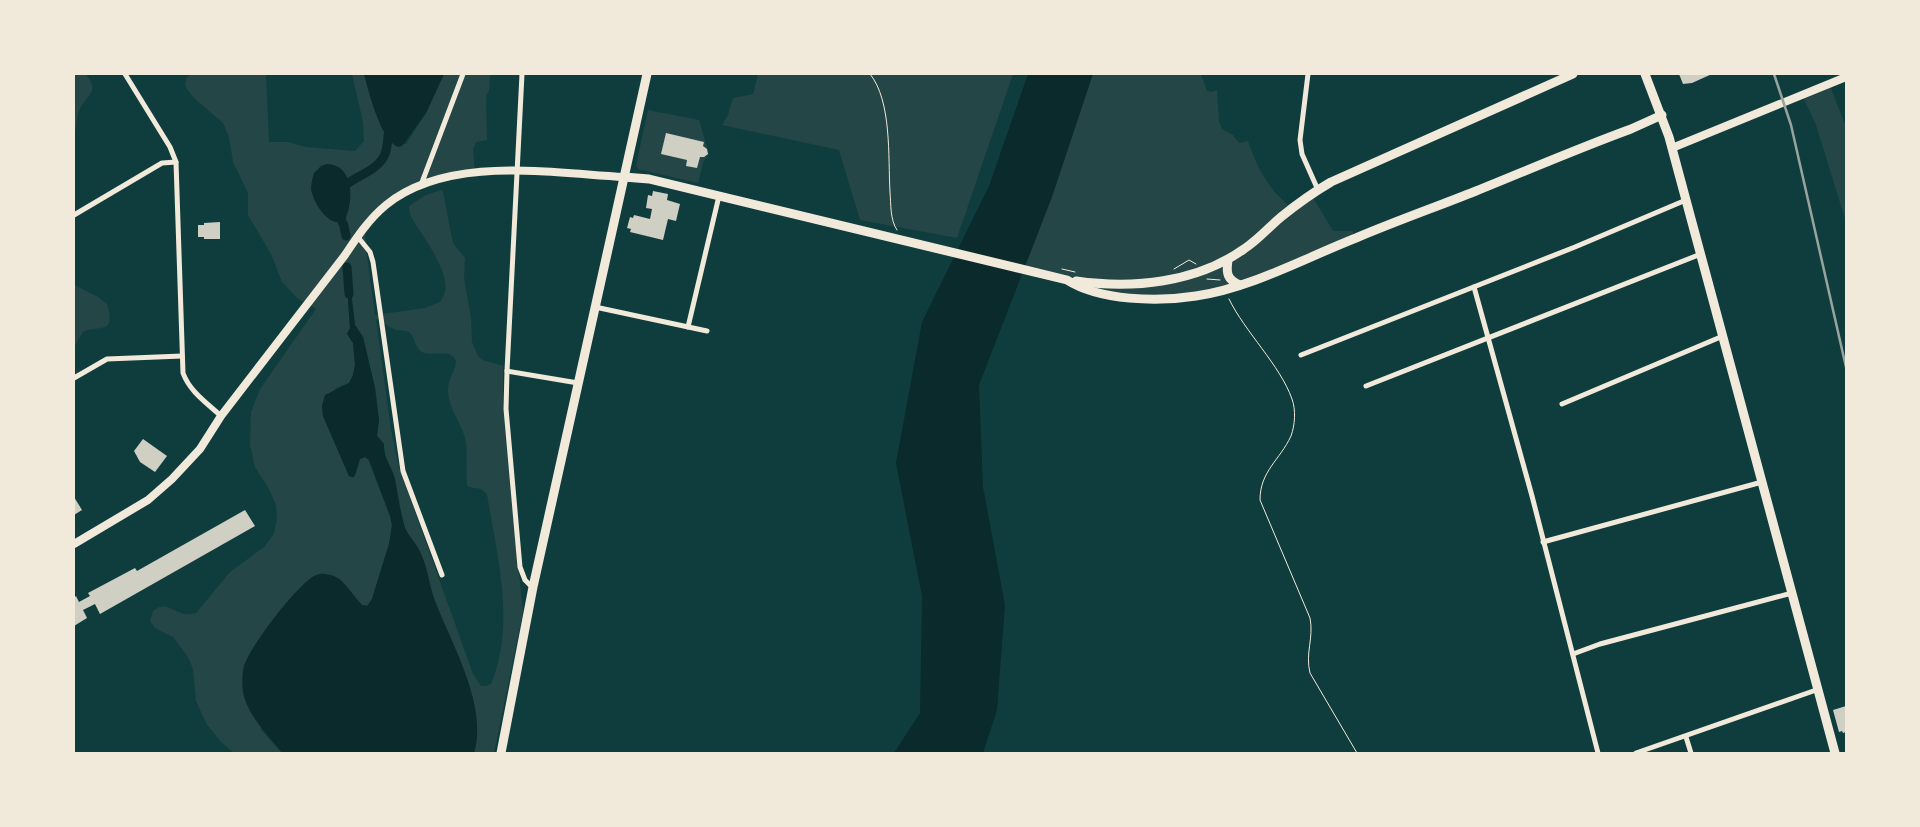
<svg xmlns="http://www.w3.org/2000/svg" width="1920" height="827" viewBox="0 0 1920 827" font-family="Roboto,sans-serif">
<rect width="100%" height="100%" fill="#0f3d3e"/>
<g fill="#244646" fill-rule="evenodd">
<path d="M74,74H85C102,91 85,96 79,111C76,119 77,127 74,134Z"/>
<path d="M192,74H266L269,142H288L306,147L355,151L364,141L363,122L352,74H364L381,127L393,144H406L426,113L444,74H490L489,90L486,97L487,140L476,142L473,149L475,173L441,179L389,204L365,230L366,248L375,315L425,308L440,302C442,299 444,295 445,291C449,275 429,244 420,231C415,223 408,215 409,206L424,196L441,190L443,192L453,243L465,258L464,278L471,318L472,342L478,356L483,360L503,366V404L506,443L523,612L494,753H474C488,705 451,646 435,601C429,585 428,569 421,554C417,544 409,537 405,528C400,512 399,495 394,479C391,466 383,458 384,444L377,436L379,420L375,388L363,337L355,325L349,283L347,285L350,328L347,334L353,343L355,365L353,375L349,383L336,388L322,406L323,416L349,476L353,478L356,474L360,459L365,457L368,459L390,516L392,525L389,544L372,599L367,606L362,605L340,579L331,575L310,579L280,610L249,655L261,730L282,753H234L221,742L206,723L196,701L193,669L188,657L173,637L155,628L150,621L153,611C168,597 178,620 196,613L230,572L264,547L274,534L277,519L276,505L269,489L255,467L250,445L251,412L260,389L316,309L297,298L282,282L271,254L248,215V193L233,162L229,137L223,123L193,97L187,89L185,84L187,77ZM376,319C384,321 389,328 396,330C401,331 407,329 411,334C416,340 415,350 424,353C435,356 450,348 456,361C455,372 448,379 448,391C449,410 460,420 465,438C469,454 465,469 467,485L469,487L481,489L487,494C497,556 516,624 491,684L486,686H481L473,674L399,467L391,430Z"/>
<path d="M758,74H1013L957,238L860,220L839,150L722,125L728,115L733,98L753,94Z"/>
<path d="M1088,74H1201L1207,91L1212,92L1217,90L1219,121L1222,129L1233,135L1239,143L1248,141C1257,168 1269,191 1292,208L1312,196L1333,231H1353V237L1244,283L1197,295L1126,296L1022,271Z"/>
<path d="M1830,86L1846,127V222L1816,125L1803,97Z"/>
<path d="M648,110L699,120L709,154L704,160L698,183L638,169L636,165Z"/>
<path d="M74,285L98,297L107,304C116,336 100,324 83,332L74,347Z"/>
</g>
<g fill="#0a2a2b">
<path d="M364,74H444L426,113L402,146L398,147C380,138 369,93 364,74Z"/>
<path d="M1028,74H1093L1052,197L979,385L983,487L1005,605L997,710L983,753H894L920,713L922,596L896,463L922,322L989,186Z"/>
<path d="M327,164C355,165 354,203 344,222C329,226 316,207 312,193C310,187 312,180 314,173L321,166Z"/>
<path d="M350,282L355,325L363,337L375,388L379,420L377,436L384,444C383,458 392,466 395,479C398,496 400,512 405,528C409,537 417,544 421,554C428,569 429,585 435,601C452,645 488,705 474,753H282C268,734 248,717 243,692C242,684 242,674 244,666C251,645 293,591 311,578C315,575 320,573 325,574C343,575 351,594 362,605L367,606L372,599L389,544L392,525L390,516L369,460L365,457L360,459L354,477L349,476L323,416L322,406L325,395L349,383L353,375L355,365L353,343L347,334L350,328L347,285L348,283Z"/>
</g>
<g fill="none" stroke-linecap="round" stroke-linejoin="round">
<g stroke="#0a2a2b" stroke-width="9">
<path d="M340,190C352,176 377,173 385,154C388,146 388,135 389,126"/>
<path d="M338,212L344,226L346,236"/>
<path d="M347,267L349,294"/>
</g>
</g>
<g fill="#cfcfc3">
<path d="M1679,74H1712L1692,83L1683,84Z"/>
<path d="M666,133L704,142L703,146L707,149L708,154L704,157H700L697,168L686,166L687,160L661,154Z"/>
<path d="M653,191L668,194L667,200L680,204L676,221L668,219L663,240L630,232L631,229L627,228L630,217L633,218L634,215L650,219L652,209L646,208L648,195L652,196Z"/>
<path d="M220,222V239H204V237H198V225H204V223Z"/>
<path d="M143,439L167,456L155,472L140,462L134,451Z"/>
<path d="M74,497L82,510L74,515Z"/>
<path d="M245,510L255,526L100,614L95,604L83,610L87,618L74,626V598L76,596L79,602L90,596L88,593L135,568L137,571Z"/>
<path d="M1846,706V732L1843,733L1842,731L1839,732L1833,710Z"/>
</g>
<g fill="none" stroke-linecap="round" stroke-linejoin="round">
<g stroke="#f1e9da" stroke-width="1">
<path d="M870,74C892,101 888,157 890,192C891,204 890,220 897,230"/>
<path d="M1062,269L1075,272"/>
<path d="M1174,269L1189,260L1196,264"/>
<path d="M1207,279L1220,280"/>
<path d="M1229,299C1245,332 1280,365 1292,399C1296,410 1295,425 1291,436C1280,460 1260,471 1260,500L1310,618C1314,638 1305,653 1310,673L1357,753"/>
</g>
<g stroke="#f1e9da" stroke-width="5">
<path d="M125,74L170,147L176,162L183,373C190,392 207,403 221,416"/>
<path d="M522,74L507,371L506,409L520,567L525,580L532,587"/>
<path d="M1308,74L1300,140L1302,154L1318,190"/>
<path d="M421,185L463,74"/>
<path d="M74,215L162,163L176,162"/>
<path d="M357,236L370,252L373,262L403,471L442,575"/>
<path d="M1474,287L1532,496L1598,753"/>
<path d="M595,307L707,331"/>
<path d="M688,327L719,196"/>
<path d="M1301,355L1575,247L1686,200"/>
<path d="M507,371L578,383"/>
<path d="M74,378L107,359L182,356"/>
<path d="M1366,386L1701,254"/>
<path d="M1562,404L1723,336"/>
<path d="M1543,542L1762,482"/>
<path d="M1573,654L1600,644L1792,593"/>
<path d="M1686,737L1691,753"/>
<path d="M1636,753L1819,689"/>
</g>
<g stroke="#f1e9da" stroke-width="8">
<path d="M1672,148L1846,77"/>
<path d="M74,544L148,500L172,479L200,449L221,416L345,255C357,237 369,219 386,205C448,155 550,173 624,177"/>
</g>
<g stroke="#f1e9da" stroke-width="9">
<path d="M1645,74L1669,137L1835,753"/>
<path d="M624,177L649,179L1067,280C1100,301 1158,302 1196,296C1251,288 1305,258 1356,238C1396,221 1436,207 1476,191C1528,170 1579,148 1631,129L1662,115"/>
<path d="M1228,260C1226,273 1227,280 1240,285"/>
<path d="M1076,281C1133,289 1196,283 1244,249C1258,240 1269,227 1281,217C1297,204 1314,192 1331,182L1573,74"/>
<path d="M501,753L533,587L647,74"/>
</g>
<path stroke="#97a49c" stroke-width="2.5" d="M1774,74L1791,125L1846,367"/>
</g>
<rect width="1920" height="827" fill="none" stroke="#f1e9da" stroke-width="150"/>
</svg>
